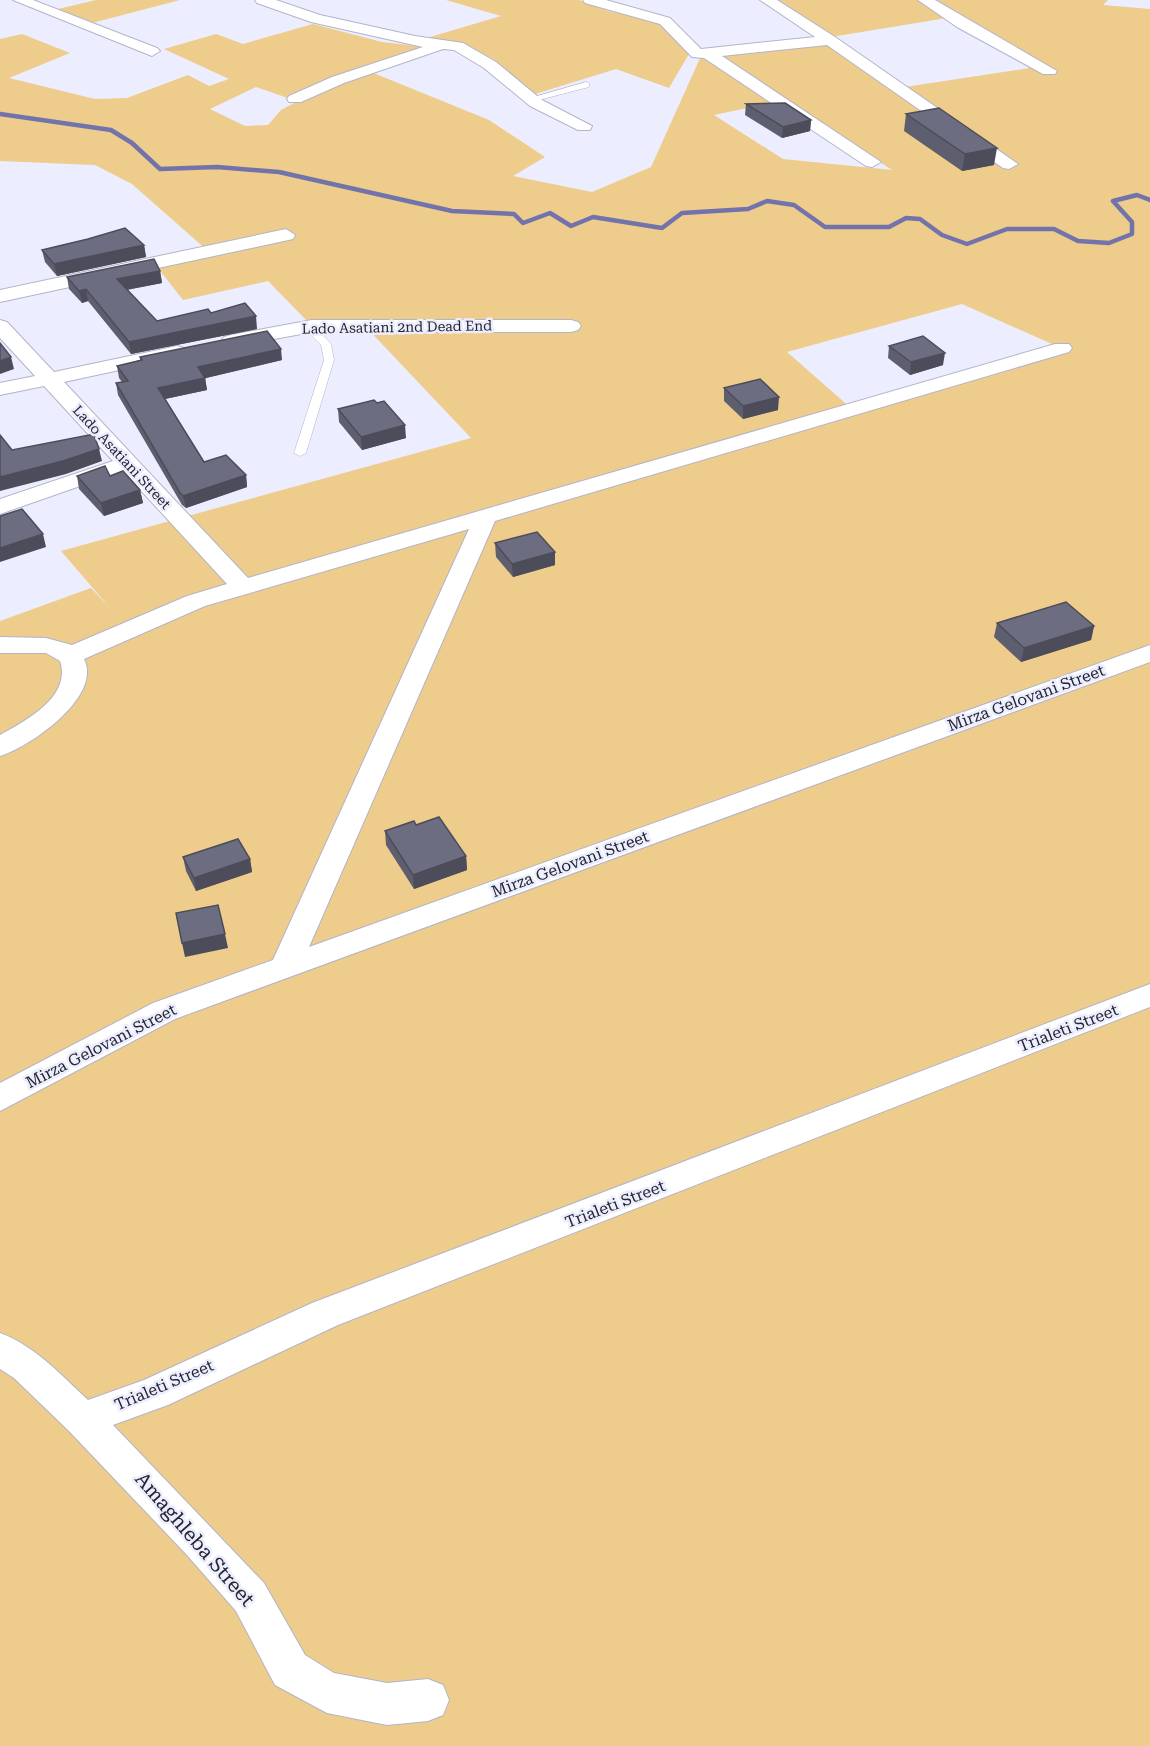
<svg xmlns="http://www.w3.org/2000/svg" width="1150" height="1746" viewBox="0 0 1150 1746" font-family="'Roboto Serif',serif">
<rect width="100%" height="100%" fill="#ecedff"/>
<g fill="#edcc8c" fill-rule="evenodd">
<path d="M96,0H180L92,23L54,10Z"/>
<path d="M446,0H579L608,11L662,23L689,54L669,88L616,69L532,95L491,58L463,45L420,40L501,16Z"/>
<path d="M776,0H1108L1103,5L1150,9V1746H0V621L91,588L110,608L61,551L471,438L365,326H312L268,281L183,300L154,263L208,251L132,184L95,165L0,161V39L22,34L70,53L9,78L95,99L127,98L188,75L209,86L229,79L164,49L216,34L243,44L313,24L382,42L425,47L288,98L256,87L210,109L245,126L268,125L281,110L330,84L371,72L489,120L545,157L513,176L592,192L651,167L701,56H705L771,103L714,115L783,159L892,170L715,55L827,44L905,87L1030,68L947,18L831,37ZM962,304L1061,348L852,409L787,352Z"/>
</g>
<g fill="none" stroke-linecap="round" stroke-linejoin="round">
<path stroke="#7373ab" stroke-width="4.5" d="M0,114L111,130L132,143L160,169L217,167L279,172L452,211L514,214L523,223L550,213L571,226L593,217L662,228L682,213L748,209L767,201L794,205L825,227H889L906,218L920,219L942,235L967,244L1007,229H1054L1078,241L1109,243L1132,234V222L1113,201L1137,195L1150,200"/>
<defs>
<g id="lane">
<path d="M586,82L589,83V87L531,102L527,99Z"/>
<path d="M294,328L318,330L331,344L334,360L306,453L300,456L294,453L324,360L321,345L311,335L290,333V329Z"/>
</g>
<g id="street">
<path d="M13,0H33L157,48L160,51L152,56L147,54Z"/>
<path d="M255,0H276L320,15L415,36L463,43L496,62L542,100L592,126L590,130H578L530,106L484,68L454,50L443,49L344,83L301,102H289L287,99L289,96L332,77L423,47L311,22L257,3Z"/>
<path d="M583,0H606L670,18L701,49L815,37L760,0H777L835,37L1018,164L1009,169L1003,168L827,45L722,56L881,162L872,167L866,166L704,58L692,57L660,24L585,3Z"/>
<path d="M918,0H935L1057,71L1055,74H1043L957,27Z"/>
<path d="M286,229L295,235L293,239L0,302V290Z"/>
<path d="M0,320L7,322L54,372L177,346L184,348L187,352L184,356L64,382L248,578L1055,344H1069L1072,348L1069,352L495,521L309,947L1150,645V662L175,1019L0,1111V1083L153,1003L273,960L469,529L205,606L84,659C103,696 30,747 0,756V735C25,721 72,697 60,661L46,653H0V637L46,638L72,645L187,596L227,584L123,471L0,514V499L113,461L44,386L0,395V383L35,376L0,338Z"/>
<path d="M312,320H571L578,322L581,326L578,330L571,332H312L231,347L224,345L221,341L224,337L231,335Z"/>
<path d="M1150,984V1007L338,1325L168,1405L113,1425L264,1583L305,1655L334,1673L387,1683L428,1679L443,1685L449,1700L443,1715L428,1721L387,1725L327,1713L275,1685L236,1611L187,1555L69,1431L14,1378L0,1369V1333C35,1346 61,1375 88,1400L144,1380L312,1303Z"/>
</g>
</defs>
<use href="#lane" stroke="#b3b4c8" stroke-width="1"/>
<use href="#street" stroke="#b3b4c8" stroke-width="2"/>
<use href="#lane" fill="#fff" fill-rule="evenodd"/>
<use href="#street" fill="#fff" fill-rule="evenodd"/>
</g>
<g fill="#5d5e6e">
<path d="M746,104L811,120L810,131L782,138L745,115Z"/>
<path d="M906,114L994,165L962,171L904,131Z"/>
<path d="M144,245L146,257L57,276L45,262L42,250Z"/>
<path d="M160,271L162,283L127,290L157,321L211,313L257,329L131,354L88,301L82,303L69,289L67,277Z"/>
<path d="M889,346L943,365L910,375L888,358Z"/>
<path d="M140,357L282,360L205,378L207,390L165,399L204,462L246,475L247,487L186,508L182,505L118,395L116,383L122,382L119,378L117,366L140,360Z"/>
<path d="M724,388L778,410L743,419L724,401Z"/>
<path d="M338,409L406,438L362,450L339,422Z"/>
<path d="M77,476H110L140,490L143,503L104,516L79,489Z"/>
<path d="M495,543L555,565L513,577L496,557Z"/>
<path d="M997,623L1094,626L1091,640L1021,662L994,637Z"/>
<path d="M416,825L466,856L467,870L414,889L386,845L385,831Z"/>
<path d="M183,857L250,859L252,872L196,891L186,871Z"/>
</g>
<g fill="#4c4c5a">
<path d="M811,120L810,131L782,138L783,127Z"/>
<path d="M997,148L994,165L962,171L965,154Z"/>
<path d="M144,245L146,257L57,276L54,264Z"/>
<path d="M160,271L162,283L119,291L117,279Z"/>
<path d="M86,289L88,301L82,303L79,291Z"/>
<path d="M256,316L257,329L131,354L129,342Z"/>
<path d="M281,349L282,360L202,379L205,378L207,390L160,400L158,388L198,367Z"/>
<path d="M945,353L943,365L910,375L911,362Z"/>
<path d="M11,357L14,369L0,374V361Z"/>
<path d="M779,397L778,410L743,419V406Z"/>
<path d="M405,425L406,438L362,450L361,437Z"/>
<path d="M99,449L102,461L66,474L0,491V477Z"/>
<path d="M246,475L247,487L186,508L183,496Z"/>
<path d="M140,490L143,503L104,516L101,503Z"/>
<path d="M43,534L46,547L0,562V548Z"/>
<path d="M555,552V565L513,577L512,564Z"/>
<path d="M1094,626L1091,640L1021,662L1024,648Z"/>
<path d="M466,856L467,870L414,889L413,875Z"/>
<path d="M250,859L252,872L196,891L194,878Z"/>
<path d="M225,934L228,948L185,957L182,943Z"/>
</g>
<g fill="#6c6d80" stroke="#4c4c5a" stroke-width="1.5">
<path d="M785,103L811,120L783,127L746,104Z"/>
<path d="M939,108L997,148L965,154L906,114Z"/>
<path d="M125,228L144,245L54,264L42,250L88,239Z"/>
<path d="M154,259L160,271L117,279L157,321L208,309L211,313L245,303L256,316L129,342L86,289L79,291L67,277Z"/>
<path d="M267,331L281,349L198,367L205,378L158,388L204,462L226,455L246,475L183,496L180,493L116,383L128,381L117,366L142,360L140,357Z"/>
<path d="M923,336L945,353L911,362L889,346Z"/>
<path d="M0,343L11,357L0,361Z"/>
<path d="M760,379L779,397L743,406L724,388Z"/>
<path d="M374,400L377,403L384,401L405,425L361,437L338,409Z"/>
<path d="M94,434L99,449L63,461L0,477V435L12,450Z"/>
<path d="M105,466L110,476L123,471L140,490L101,503L77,476Z"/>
<path d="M22,509L43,534L0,548V516Z"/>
<path d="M537,532L555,552L512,564L495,543Z"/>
<path d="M1066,602L1094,626L1024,648L997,623Z"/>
<path d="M439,817L466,856L413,875L385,831L414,821L416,825Z"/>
<path d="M238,839L250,859L194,878L183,857Z"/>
<path d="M218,905L225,934L182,943L176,913Z"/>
</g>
<g text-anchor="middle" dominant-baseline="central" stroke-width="5" stroke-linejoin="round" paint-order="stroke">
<g font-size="14" fill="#24252d" stroke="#ecedff">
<text transform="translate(397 327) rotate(-1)">Lado Asatiani 2nd Dead End</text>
<text transform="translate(122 457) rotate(47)">Lado Asatiani Street</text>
</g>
<g font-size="16" fill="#24252d" stroke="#ecedff">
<text transform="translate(1026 698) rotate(-20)">Mirza Gelovani Street</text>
<text transform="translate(570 864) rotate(-20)">Mirza Gelovani Street</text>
<text transform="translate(1068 1028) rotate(-21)">Trialeti Street</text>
<text transform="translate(101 1046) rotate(-27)">Mirza Gelovani Street</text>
<text transform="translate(615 1204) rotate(-21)">Trialeti Street</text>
<text transform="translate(164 1385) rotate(-23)">Trialeti Street</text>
</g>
<g font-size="20" fill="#24252d" stroke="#ecedff">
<text transform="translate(195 1539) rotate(49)">Amaghleba Street</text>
</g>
</g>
</svg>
